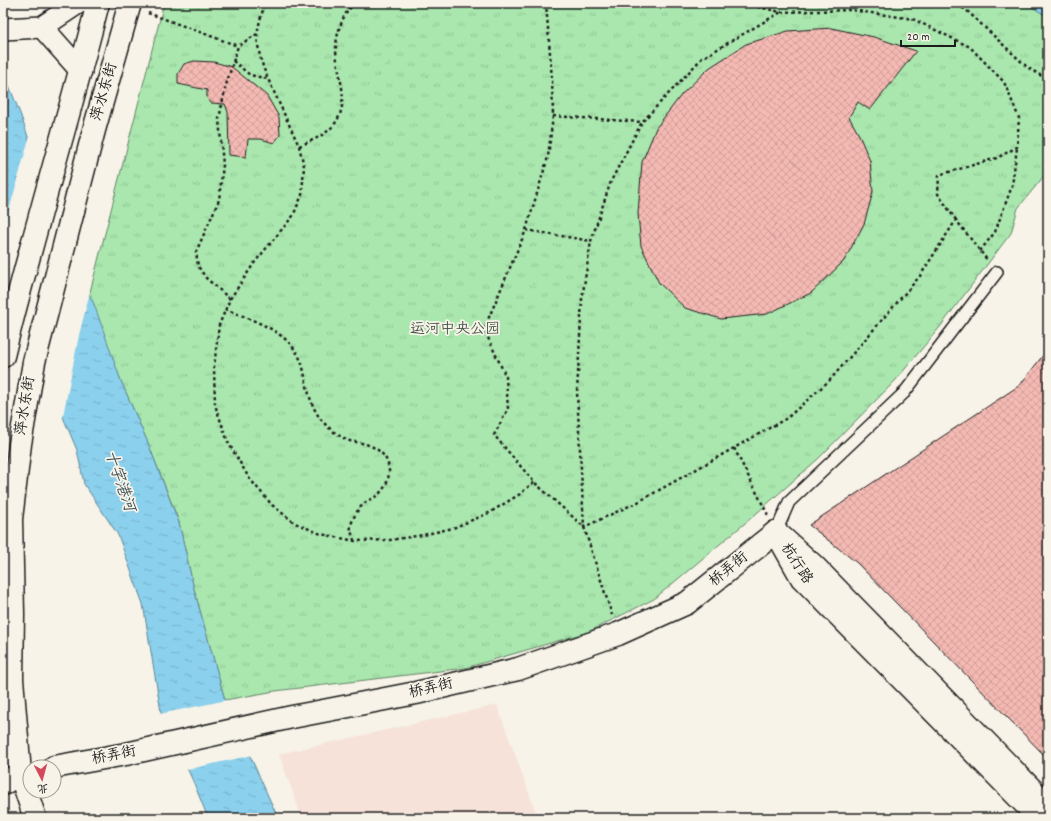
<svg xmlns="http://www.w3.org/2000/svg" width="1051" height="821" viewBox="0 0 1051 821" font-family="Dekko,'LXGW WenKai TC',sans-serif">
<defs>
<pattern id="grass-tufts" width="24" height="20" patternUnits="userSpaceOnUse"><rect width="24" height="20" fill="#a9e7ae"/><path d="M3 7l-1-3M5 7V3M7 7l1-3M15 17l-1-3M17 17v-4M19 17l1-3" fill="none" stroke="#91c695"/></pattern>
<pattern id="water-ripples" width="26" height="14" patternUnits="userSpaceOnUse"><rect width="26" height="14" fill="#8bd0ed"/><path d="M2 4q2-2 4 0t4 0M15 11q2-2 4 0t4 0" fill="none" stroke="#77b2cb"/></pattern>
<pattern id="building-cross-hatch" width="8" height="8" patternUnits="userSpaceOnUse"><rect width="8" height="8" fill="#f4b9b3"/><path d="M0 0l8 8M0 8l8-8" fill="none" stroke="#d19e99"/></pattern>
</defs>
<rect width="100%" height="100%" fill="#f7f3e8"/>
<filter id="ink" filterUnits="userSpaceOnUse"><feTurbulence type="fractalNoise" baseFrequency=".025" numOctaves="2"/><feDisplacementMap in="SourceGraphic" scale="8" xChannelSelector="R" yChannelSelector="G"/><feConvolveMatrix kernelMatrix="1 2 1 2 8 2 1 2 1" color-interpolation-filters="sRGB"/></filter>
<g filter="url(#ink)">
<path fill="#f6e2d8" d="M497,705L538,818H302L279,754Z"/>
<path fill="url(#grass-tufts)" stroke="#628265" d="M164,3H1026L1048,17V171L1018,208L1011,233L940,327L895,381L818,459L750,519L654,599L588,632L465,668L275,691L225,700L194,589L179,522L148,443L121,381L89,296Z"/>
<g fill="url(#water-ripples)" stroke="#5f8899">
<path d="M1026,3H1048V17Z"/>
<path d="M3,70L21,116L64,244L94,304L121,381L148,443L179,523L194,589L225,700L278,818H208L193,781L161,712L143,604L118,535L84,484L77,450L57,403L3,209Z"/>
</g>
<g fill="#f7f3e8">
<path d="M30,135L66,244L90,292L79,335L62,421L55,403L5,225Z"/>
<path d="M227,700L253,755L185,770L160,714Z"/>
</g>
<g fill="url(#building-cross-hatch)" stroke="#1c1c1c">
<path d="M831,28L874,37L916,51L870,110L858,102L849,117L859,135L870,161L873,192L864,224L844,261L811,293L767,314L721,319L685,308L659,283L641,246L638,214L642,162L656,128L682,94L709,68L746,44L788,31Z"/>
<path d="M194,61L214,62L232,67L267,96L279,117L280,135L274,143L261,139H248L246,157L229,155L228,112L225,104L211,103L207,98V90L178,84V74L184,64Z"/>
<path d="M1048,349V759L857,563L809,525L1020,385Z"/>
</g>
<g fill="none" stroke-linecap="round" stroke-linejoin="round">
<defs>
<path id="lane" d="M776,532L789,502L904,393L997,272"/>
<g id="street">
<path d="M42,27L81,71"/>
<path d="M3,29L42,27L78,3"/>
</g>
<g id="secondary">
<path d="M3,356C32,237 68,121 98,3"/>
<path d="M54,767L126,754L292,717L416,693L518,669L618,634L687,603L776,532"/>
<path d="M3,784L20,773"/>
<path d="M35,818L20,773L12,679L13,614L11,519L20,444L34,362L94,130L130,3"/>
<path d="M1039,818L802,578L776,532L814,566L1048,806"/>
</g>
</defs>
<use href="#lane" stroke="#1c1c1c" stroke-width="14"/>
<use href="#street" stroke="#1c1c1c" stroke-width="24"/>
<use href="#secondary" stroke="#1c1c1c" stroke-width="25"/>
<g stroke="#1c1c1c" stroke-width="2.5" stroke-dasharray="3 3" stroke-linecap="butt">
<path d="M546,3L552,79L553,116L548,157L526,230L484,329L506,377L508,409L494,435L534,482L584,527L612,615"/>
<path d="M740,3L781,12L851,10L913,19L970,47L1004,82L1019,118L1017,147L997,158L939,175L938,194L956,220"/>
<path d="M951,3L965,9L1027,67L1048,80"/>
<path d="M148,13L238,46"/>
<path d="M257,34C258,51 261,63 268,79"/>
<path d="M233,61L250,75L268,79L299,146L304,166L302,195L293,216L255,262L230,299L219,325L214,367L215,405L228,442L249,478L272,505L295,523L321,534L355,541L390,540L423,535L453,528L489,513L520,494L534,482"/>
<path d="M553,116L642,122"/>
<path d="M299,146C329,134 346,123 342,88C340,74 336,61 336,48C336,38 340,24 345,15C347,11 351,7 354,3"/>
<path d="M526,230L591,241"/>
<path d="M980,251L995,232L1012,186L1017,148"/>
<path d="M230,299L206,278L198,266L196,252L219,200L223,165L219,119L226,85L238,46L257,34L260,20L265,3"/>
<path d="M225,309C257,322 297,333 304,372C308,391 311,410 325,424C332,431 341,438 350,441C354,442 358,442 362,443C376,446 389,456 389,471C389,481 384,491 375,497C372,499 368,500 365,503C360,507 357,511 354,517C352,521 350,527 351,531C352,534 353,537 354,540"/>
<path d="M734,448L638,502L584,527L577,392L582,299L591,241L611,181L642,122L702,58L781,12"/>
<path d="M768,515L734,448L787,418L830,380L920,276L956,220L988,261"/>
</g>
<use href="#lane" stroke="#f7f3e8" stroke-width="11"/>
<use href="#street" stroke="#f7f3e8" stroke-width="21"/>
<use href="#secondary" stroke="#f7f3e8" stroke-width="22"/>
</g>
</g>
<g text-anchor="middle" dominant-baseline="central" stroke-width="3.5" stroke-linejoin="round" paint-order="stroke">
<g font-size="15" fill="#1c1c1c" stroke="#f7f3e8">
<text transform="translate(105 92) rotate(-74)">萍水东街</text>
<text transform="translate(26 406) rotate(-81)">萍水东街</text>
<text transform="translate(796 564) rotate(57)">杭行路</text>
<text transform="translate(729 570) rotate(-39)">桥弄街</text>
<text transform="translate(431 689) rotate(-13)">桥弄街</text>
<text transform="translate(114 756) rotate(-11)">桥弄街</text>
</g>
<g font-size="15" fill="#465948" stroke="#f7f3e8">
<text x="455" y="330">运河中央公园</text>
</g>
<g font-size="16" font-style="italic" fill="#3d525b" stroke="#f7f3e8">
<text transform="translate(119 481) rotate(71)">十字港河</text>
</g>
</g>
<rect width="1051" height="821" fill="none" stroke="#f7f3e8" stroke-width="16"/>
<rect x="8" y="8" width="1035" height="805" fill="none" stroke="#1c1c1c" stroke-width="1.5" filter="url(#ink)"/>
<g transform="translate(42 779) rotate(174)"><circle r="19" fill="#f7f3e8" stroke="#9f9d96"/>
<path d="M0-3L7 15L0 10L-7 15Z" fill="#d1495b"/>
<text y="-6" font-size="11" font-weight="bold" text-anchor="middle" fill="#1c1c1c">北</text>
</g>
<path d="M901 40v6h54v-6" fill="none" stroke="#1c1c1c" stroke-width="2"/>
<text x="907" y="40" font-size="12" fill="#1c1c1c" stroke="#f7f3e8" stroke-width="3" paint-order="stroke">20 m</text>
</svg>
